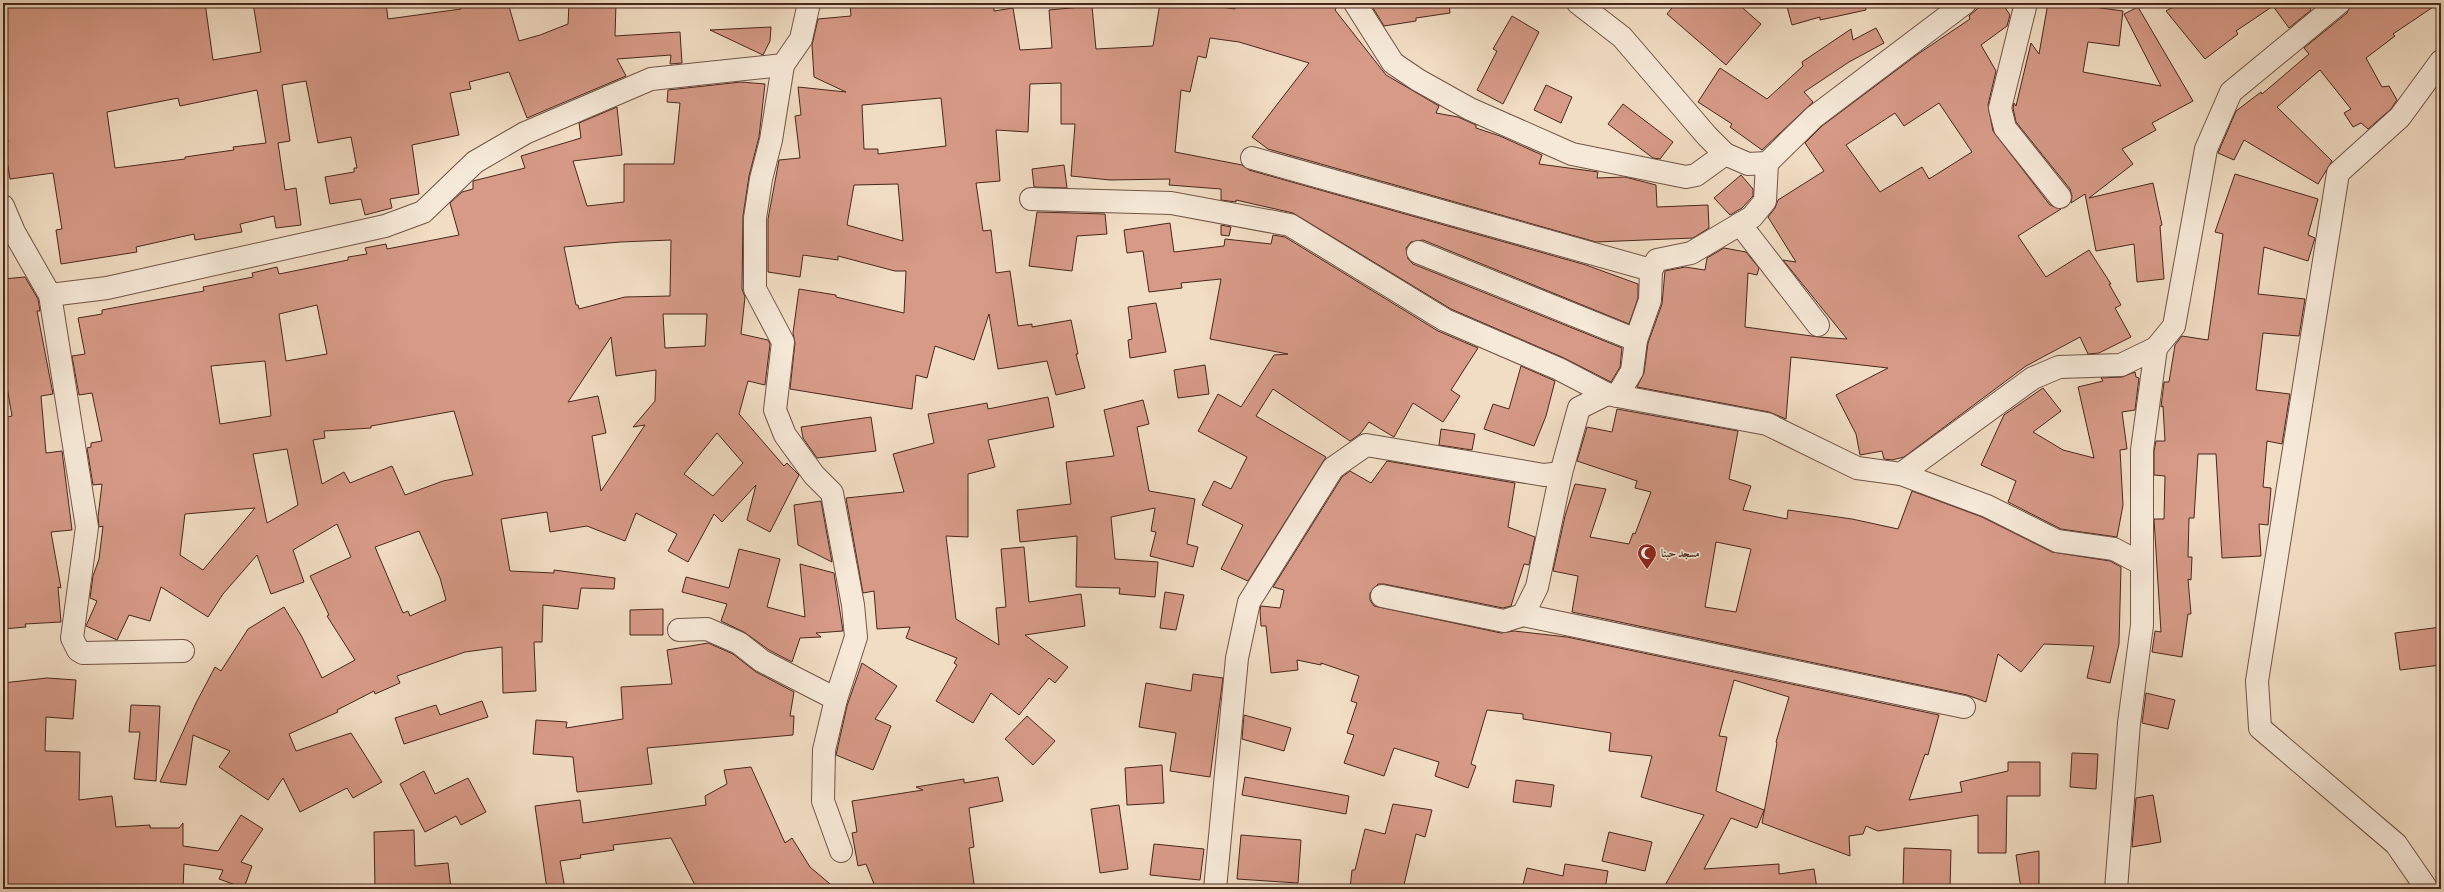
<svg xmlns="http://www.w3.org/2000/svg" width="2444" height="892" viewBox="0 0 2444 892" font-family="Alegreya,Amiri,serif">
<rect width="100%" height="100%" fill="#f1ddc3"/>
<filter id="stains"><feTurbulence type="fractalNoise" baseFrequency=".005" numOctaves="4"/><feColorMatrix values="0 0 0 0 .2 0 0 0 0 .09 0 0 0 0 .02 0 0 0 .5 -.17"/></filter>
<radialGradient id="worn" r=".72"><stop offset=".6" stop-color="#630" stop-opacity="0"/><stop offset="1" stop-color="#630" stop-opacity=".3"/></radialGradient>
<g fill="#d69a87" stroke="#49271c" fill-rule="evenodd">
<path d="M3,3H205L213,60L261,52L253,3H386L388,19L461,9L459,3H508L519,41L540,35L568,24L569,4L616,3L615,36L680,32L682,63L670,64L671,55L617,59L626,76L527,118L509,72L469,82L471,89L450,93L459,135L412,145L419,194L390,199L392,208L365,215L361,199L330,204L325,177L354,172V168H357L351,137L318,143L306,81L282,85L290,141L278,143L285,190L296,188L301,225L276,228L274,216L240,224L242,232L195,240L194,234L136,247L137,252L61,264L56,230L62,229L53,173L10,179L4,142H8L3,106ZM257,90L266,143L233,147L234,150L185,157V159L115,168L107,112L178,98L180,106Z"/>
<path d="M850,3H994V11L1013,8L1020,50L1052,48L1049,10L1092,6L1096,49L1153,46L1160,3H1195L1235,9L1236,3L1264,7L1265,3H1339L1335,10L1386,75L1439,106L1436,113L1458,117L1476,125V128L1500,136L1542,155L1539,164L1598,172L1597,178L1625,177L1656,185L1657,207L1708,205L1709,228L1693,238L1596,242L1268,149L1252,137L1309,63L1239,42L1210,38L1206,58L1198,56L1190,92L1181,90L1175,152L1242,165L1249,170L1586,265L1638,284V298L1629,324L1423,240L1411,242L1406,248L1408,259L1413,264L1622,348L1620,367L1611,382L1564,358L1451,309L1293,213L1236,200V202L1221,200V189L1169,185L1170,179L1110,180L1071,176L1075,124H1061V83L1030,84L1028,132L996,130L1000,181L976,183L983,231L991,230L996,273L1010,271L1018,326L1032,324V327L1071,320L1078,354H1076L1085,388L1056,395L1047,361L998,369L989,314L974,360L935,346L927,378L916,375L912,409L790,389L795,343L793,333L799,289L836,295V297L904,313L906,271H895L838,256V260L803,255L800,277L768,272V219L779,160L800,158L795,116L801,115L798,87L846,92L814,77L812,45L818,19L851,16ZM941,98L946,146L878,154V149H864L862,105ZM898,184L903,241L847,225L854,185Z"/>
<path d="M1370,3H1449L1450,13L1416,18V21L1384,26Z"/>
<path d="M1676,3H1737L1761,24L1726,65L1667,14Z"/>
<path d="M1786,3H1865L1866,10L1820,20V17L1792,25Z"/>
<path d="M1984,3H2002L2010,15L2007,26L1981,45L1996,71L1988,105L1993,131L2050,205L2061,209L2018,236L2046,277L2089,250L2111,284H2109L2121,305L2115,308L2131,337L2099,353L2088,354L2080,337L2026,366L1904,457L1892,460L1884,459L1882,451L1860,455L1856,434L1836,395L1888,368L1791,357L1786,419L1769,412L1637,387L1644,373L1648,343L1662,304L1665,271L1685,267L1705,270L1707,258L1724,248L1746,252L1759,268L1757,275L1748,273L1745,327L1819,337L1847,339L1783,260L1796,262L1768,217L1775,208L1778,200L1824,171L1805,143L1822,126L1918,54L1970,19L1969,16ZM1939,103L1972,152L1929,179L1922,167L1880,192L1846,145L1895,113L1904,126Z"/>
<path d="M2048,3H2086L2094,4V7L2123,11L2119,46L2088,42L2083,72L2161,86L2124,14L2138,7L2193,101L2152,123L2156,130L2122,149L2133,164L2089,198L2153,183L2162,225L2160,226L2164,279L2137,282L2134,244L2096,251L2085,194L2071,203L2072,196L2070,189L2016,122L2013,108L2014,103L2016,106L2031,43L2039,54Z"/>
<path d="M2180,3H2307L2311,10L2289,28L2273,6L2236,31L2238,34L2205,59L2166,11Z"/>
<path d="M2351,3H2439L2393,34L2395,36L2366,58L2382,87L2389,86L2397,100L2391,109L2368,129L2361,123L2353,127L2344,113L2351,109L2320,70L2277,107L2332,161L2318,184L2244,140L2234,160L2218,153L2236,111L2261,92L2262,94L2309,54L2304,48L2347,13Z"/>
<path d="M1512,16L1539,32L1503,104L1477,90L1497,51L1493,49Z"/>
<path d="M771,27L770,41L763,55L710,30Z"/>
<path d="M1876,28L1884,43L1849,62L1804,92L1813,102L1762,150L1730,127L1732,124L1698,102L1720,68L1767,99L1803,66L1802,62L1851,29L1853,40Z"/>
<path d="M741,82L765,84L759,137L749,176L743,216L742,289L745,297L741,334L768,340L770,344L765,385L748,381L739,414L784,466L787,463L799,475L770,532L747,520L756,485L722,522L714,514L688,562L668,551L677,534L636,513L625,541L587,526L550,532L547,512L501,519L510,571L554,573V570L615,578L614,589L581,588L578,609L543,605L542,642H534L536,691L503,693L502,647L465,652L397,676L400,683L375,694L374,691L337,710L338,712L289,734L296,751L351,733L382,782L353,798L347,788L300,812L283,778L268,800L219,767L230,751L193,735L186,785L160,782L196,703L215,667L221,671L248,629L284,607L302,637L322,678L355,660L327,616L329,615L310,576L351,557L337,524L293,550L304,582L271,594L257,555L223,594L208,617L161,587L150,621L129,615L117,640L86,626L97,601L90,598L93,576L99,559L103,526L99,527L98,517L102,484L93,485L87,448L91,447V443L102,441L92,393L79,395L72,356L85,354L78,318L102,314V310L204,291L203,287L253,277L252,273L277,267L279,274L348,260V257L367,254L365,248L386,244L387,249L459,235L450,203L462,192L473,189V181L525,168L521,156L581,138L579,123L617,107L622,155L573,161L587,206L624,202V164H674L680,103L667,102L668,90ZM671,240L670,296L625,297L579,309L578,305H576L564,247L620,242ZM317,305L327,354L286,361L279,314ZM663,314H707L705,346L665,348ZM611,337L616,376L656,370L655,401L633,427L645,425L601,491L592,436L606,433L598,396L568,402ZM265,361L271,416L220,424L211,366ZM454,411L473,475L443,481L405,495L392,466L350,483L344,472L322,484L313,440L325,438L324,431L371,428V426ZM717,433L743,463L713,496L684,474ZM287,449L298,505L267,523L253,454ZM255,508L203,570L180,555L185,514ZM419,531L440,578L446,600L410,616L408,611L403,613L375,547Z"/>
<path d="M1546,85L1572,97L1561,123L1534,110Z"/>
<path d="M1623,104L1673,142L1660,159L1653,158L1608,124Z"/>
<path d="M1064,165L1067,188L1034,187L1032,169Z"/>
<path d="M2235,174L2318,199L2308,235L2315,238L2308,261L2264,247L2258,294L2305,299L2299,336L2263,333L2256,390L2290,394L2282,444L2267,441L2263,487L2271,488L2268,525L2259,524L2261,556L2222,558L2216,454H2198L2194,518H2189L2188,557H2192L2191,580L2188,579L2191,614H2188L2182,657L2152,652L2155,631L2161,632L2154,519H2164L2165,476L2154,475V451L2156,441H2165L2163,406L2161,407L2164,382H2169L2175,345L2182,336L2208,340L2223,234L2215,232Z"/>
<path d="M1741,175L1753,189V196L1742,208L1730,215L1714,198Z"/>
<path d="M1037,212L1105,214L1107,234L1077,236L1072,271L1029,266Z"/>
<path d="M1170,223L1174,252L1224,246L1225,239L1271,244L1273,235L1285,237L1438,331L1478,348L1451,390L1460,396L1443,422L1413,403L1394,437L1369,422L1360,434L1350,441L1273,389L1256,416L1326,457L1248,581L1221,569L1243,525L1202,505L1214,481L1231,489L1247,457L1198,431L1218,394L1241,407L1274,355L1288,354L1210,339L1221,279L1181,283L1182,288L1149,292L1143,251L1127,253L1124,230Z"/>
<path d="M1221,225L1231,227L1229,236L1221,235Z"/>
<path d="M25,277L38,299L40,311H37L53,394L41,396L46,453L62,451L72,530L51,532L61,588L58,587L61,622L25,624L26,627L3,629V418L12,416L3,364V327L6,326L3,279Z"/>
<path d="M1156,303L1166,352L1130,358L1128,340L1132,339L1128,307Z"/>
<path d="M1205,365L1209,394L1178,398L1174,370Z"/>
<path d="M1521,366L1555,381L1546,416L1534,446L1484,429L1493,404L1509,409Z"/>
<path d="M2135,372L2136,377L2139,378L2135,410L2122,412L2127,449L2120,450L2123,505L2117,537L2061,529L2008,502L2016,481L1981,465L2004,415L2043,388L2061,411L2033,432L2063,450L2094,458L2078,387L2103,381L2101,378L2122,377Z"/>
<path d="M1048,397L1054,427L988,440L995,467L968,474V537L946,536L956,619L999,645L996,608L1006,607L1001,549L1024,547L1029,602L1081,594L1085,626L1025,635L1068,667L1055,683L1049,678L1019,715L991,693L973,723L936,701L957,665L954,663L957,658L906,638L910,627L877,629L874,591L863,593L846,498L904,492L893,454L934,443L928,414L987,403L988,409Z"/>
<path d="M1143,400L1149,424L1137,427L1149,491L1195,499L1187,544L1198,547L1193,567L1150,556L1156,532L1151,531L1155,508L1111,517L1115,559L1158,562L1155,597L1119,594L1120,588L1076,587L1077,536L1020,542L1017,510L1071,504L1066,462L1114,456L1104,410Z"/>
<path d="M1617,409L1738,431L1729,479L1751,486L1743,510L1787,519L1788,510L1852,519L1898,529L1912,491L1982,517L2052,552L2110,561L2121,567L2119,644L2110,683L2087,678L2094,646L2044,644L2021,672L1998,654L1986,702L1967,695L1572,612L1578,576L1553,571L1565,516L1575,484L1606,489L1590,537L1629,544L1633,533L1635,534L1651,492L1635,488L1637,481L1577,461L1587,427L1612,432ZM1716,542L1751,549L1736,612L1705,607Z"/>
<path d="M871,417L876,451L817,458L803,438L801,427Z"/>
<path d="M1441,429L1475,434L1472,450L1439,445Z"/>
<path d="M1387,461L1515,483L1508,527L1535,537L1529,565L1524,564L1511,606L1503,608L1384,584H1378L1370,593V600L1374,606L1501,633L1514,631L1567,637L1939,715L1928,755L1925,754L1909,800L1962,792L1960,782L2008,771V762H2040V796H2007L2006,853H1978V815L1878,831L1866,826L1863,834L1849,836L1850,856L1762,823L1777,743L1776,742L1789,697L1734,680L1719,736L1727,737L1716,791L1764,810L1757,828L1731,818L1704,869L1779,864V874L1814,869L1817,889H1663L1704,815L1641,797L1652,756L1609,751L1611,733L1523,719V714L1487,710L1471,764L1476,766L1468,788L1435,776L1439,762L1394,748L1384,776L1344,763L1354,735L1347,733L1357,703L1351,701L1359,676L1321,663V665L1297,660L1298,670L1271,673L1266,626H1261L1260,610L1261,606L1280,608L1284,590L1273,587L1342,477L1350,471L1371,483Z"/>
<path d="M821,501L832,562L798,545L794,505Z"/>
<path d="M739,549L780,559L767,607L805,617L800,564L834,573L843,631L816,633L821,637L800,638L792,662L769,650L744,632L721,621L727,604L682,592L686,577L729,588Z"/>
<path d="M1165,592L1184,595L1176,630L1160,628Z"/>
<path d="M663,609V635H630V610Z"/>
<path d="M2441,627V665L2400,670L2395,633Z"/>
<path d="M708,643L733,654L756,672L794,692L790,716H794L793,735L647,748L652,784L577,792L573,757L533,754L536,720L567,722L566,728L623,719L621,687L672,684L667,650Z"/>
<path d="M862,663L897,686L875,719L891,726L873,770L836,755L847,706Z"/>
<path d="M1193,674L1223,678L1210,777L1170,771L1176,733L1139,727L1146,683L1191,691Z"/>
<path d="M47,678L76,680L73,719L46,717L45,751L80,752L79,800L112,796L116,827L150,825V828H179L183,823V846L218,851L241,815L263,829L241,862L252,866L244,888L219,879L223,870L184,864L183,889H3V868H6L4,839H7L3,792V683Z"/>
<path d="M2146,693L2175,700L2168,729L2142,723Z"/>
<path d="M482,701L488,717L404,744L395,718L436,705L440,715Z"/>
<path d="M131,705L160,706L156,781L134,779L140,732H129Z"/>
<path d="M1244,715L1291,728L1284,751L1242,739Z"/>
<path d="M1027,716L1055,741L1033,765L1005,739Z"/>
<path d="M2072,753L2098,754L2096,789L2070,787Z"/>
<path d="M1162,765L1164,803L1127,805L1125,768Z"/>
<path d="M751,767L785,843L792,838L810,867L836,889H697L671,838L613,845L614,850L580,855L581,858L560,861L565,889H547L535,806L580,800L583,823L706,805L705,796L727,784L724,770Z"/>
<path d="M424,771L435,794L468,778L486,812L461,825L456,816L425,832L400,784Z"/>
<path d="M998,777L1003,801L969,808L974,847L969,848L974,884L941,889H876L866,864L858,866L852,833L857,832L852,801L923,790L916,787L964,779V783Z"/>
<path d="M1245,777L1349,796L1346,814L1242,795Z"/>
<path d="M1516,780L1554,785L1551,807L1513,802Z"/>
<path d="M2153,795L2161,842L2132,847L2136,798Z"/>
<path d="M1393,804L1432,810L1425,837L1416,834L1403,889H1350L1352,870H1355L1365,829L1385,834Z"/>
<path d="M1119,805L1128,869L1100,873L1091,809Z"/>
<path d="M414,830L415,866L448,863L451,889H375L374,832Z"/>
<path d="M1609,832L1652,842L1645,871L1602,861Z"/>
<path d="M1241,835L1301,840L1298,883L1237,879Z"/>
<path d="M1154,844L1204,849L1200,880L1150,875Z"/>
<path d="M1904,848L1951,850L1950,889L1903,888Z"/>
<path d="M2039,851V889H2021L2016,855Z"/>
<path d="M1565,864L1608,871L1605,889H1522L1527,868L1563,876Z"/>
</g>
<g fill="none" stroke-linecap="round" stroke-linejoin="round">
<defs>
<g id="street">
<path d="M1355,3L1393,63L1418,80L1470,109L1572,154L1686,177L1696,175L1725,154"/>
<path d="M1578,3L1622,37L1707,136L1725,154L1748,164L1767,163L1814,117L1965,3"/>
<path d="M2026,3L2000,108L2005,128L2060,197"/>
<path d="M783,65L771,140L761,179L755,218V289L783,342L775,410L785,435L814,475L832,493L853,605L856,637L836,699L824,750L823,801L841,851"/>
<path d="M1252,158L1651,270L1657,260L1691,253L1752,217L1765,201L1767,163"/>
<path d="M1031,199L1171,203L1290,225L1445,320L1559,369L1607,394L1767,424L1857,468L1901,474L2033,378L2059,367L2121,365L2156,348L2174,326L2206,149L2231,92L2339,3"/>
<path d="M3,206L14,232L50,295L87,527L72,638L78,650L83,653L183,651"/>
<path d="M1740,224L1818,325"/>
<path d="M1418,252L1636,340"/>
<path d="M50,295L107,288L385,226L423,212L475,162L525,133L651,79L783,65L801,39L809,3"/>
<path d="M1617,396L1632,371L1636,340L1650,300L1651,270"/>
<path d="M1901,474L1987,506L2057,541L2114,549L2142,564"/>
<path d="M1382,596L1504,621L1523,615L1537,587L1561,473"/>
<path d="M1523,615L1964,707"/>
<path d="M679,630L707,629L739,643L762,661L836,699"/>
<path d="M1215,889L1237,658L1249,602L1333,468L1366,445L1544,475L1561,473L1579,408L1607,394"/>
<path d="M2116,889L2129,723L2142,625V450L2156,348"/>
<path d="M2427,889L2396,844L2260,728L2257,681L2338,173L2400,117L2441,61"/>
</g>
</defs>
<use href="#street" stroke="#735446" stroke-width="24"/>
<use href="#street" stroke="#f6e9d8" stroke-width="22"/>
</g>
<defs>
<symbol id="mosque-pin" viewBox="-11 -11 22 30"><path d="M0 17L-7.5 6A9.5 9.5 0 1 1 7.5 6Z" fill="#8f2418" stroke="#f6e9d8"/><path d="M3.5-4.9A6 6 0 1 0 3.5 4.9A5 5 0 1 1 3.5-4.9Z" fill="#fff"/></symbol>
</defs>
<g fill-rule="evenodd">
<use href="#mosque-pin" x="1636" y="542" width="22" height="30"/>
</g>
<g text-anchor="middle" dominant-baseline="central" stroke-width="3.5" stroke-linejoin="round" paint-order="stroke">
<g font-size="11" font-weight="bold" fill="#49271c" stroke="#f6e9d8" text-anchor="start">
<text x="1661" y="553">مسجد حبنا</text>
</g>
</g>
<rect width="2444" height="892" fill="none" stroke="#f1ddc3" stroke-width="16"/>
<rect x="4" y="4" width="2436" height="884" fill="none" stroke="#49271c" stroke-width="2"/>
<rect x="8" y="8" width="2428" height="876" fill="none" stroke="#49271c"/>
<rect width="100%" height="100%" filter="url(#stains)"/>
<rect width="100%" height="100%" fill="url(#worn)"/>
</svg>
